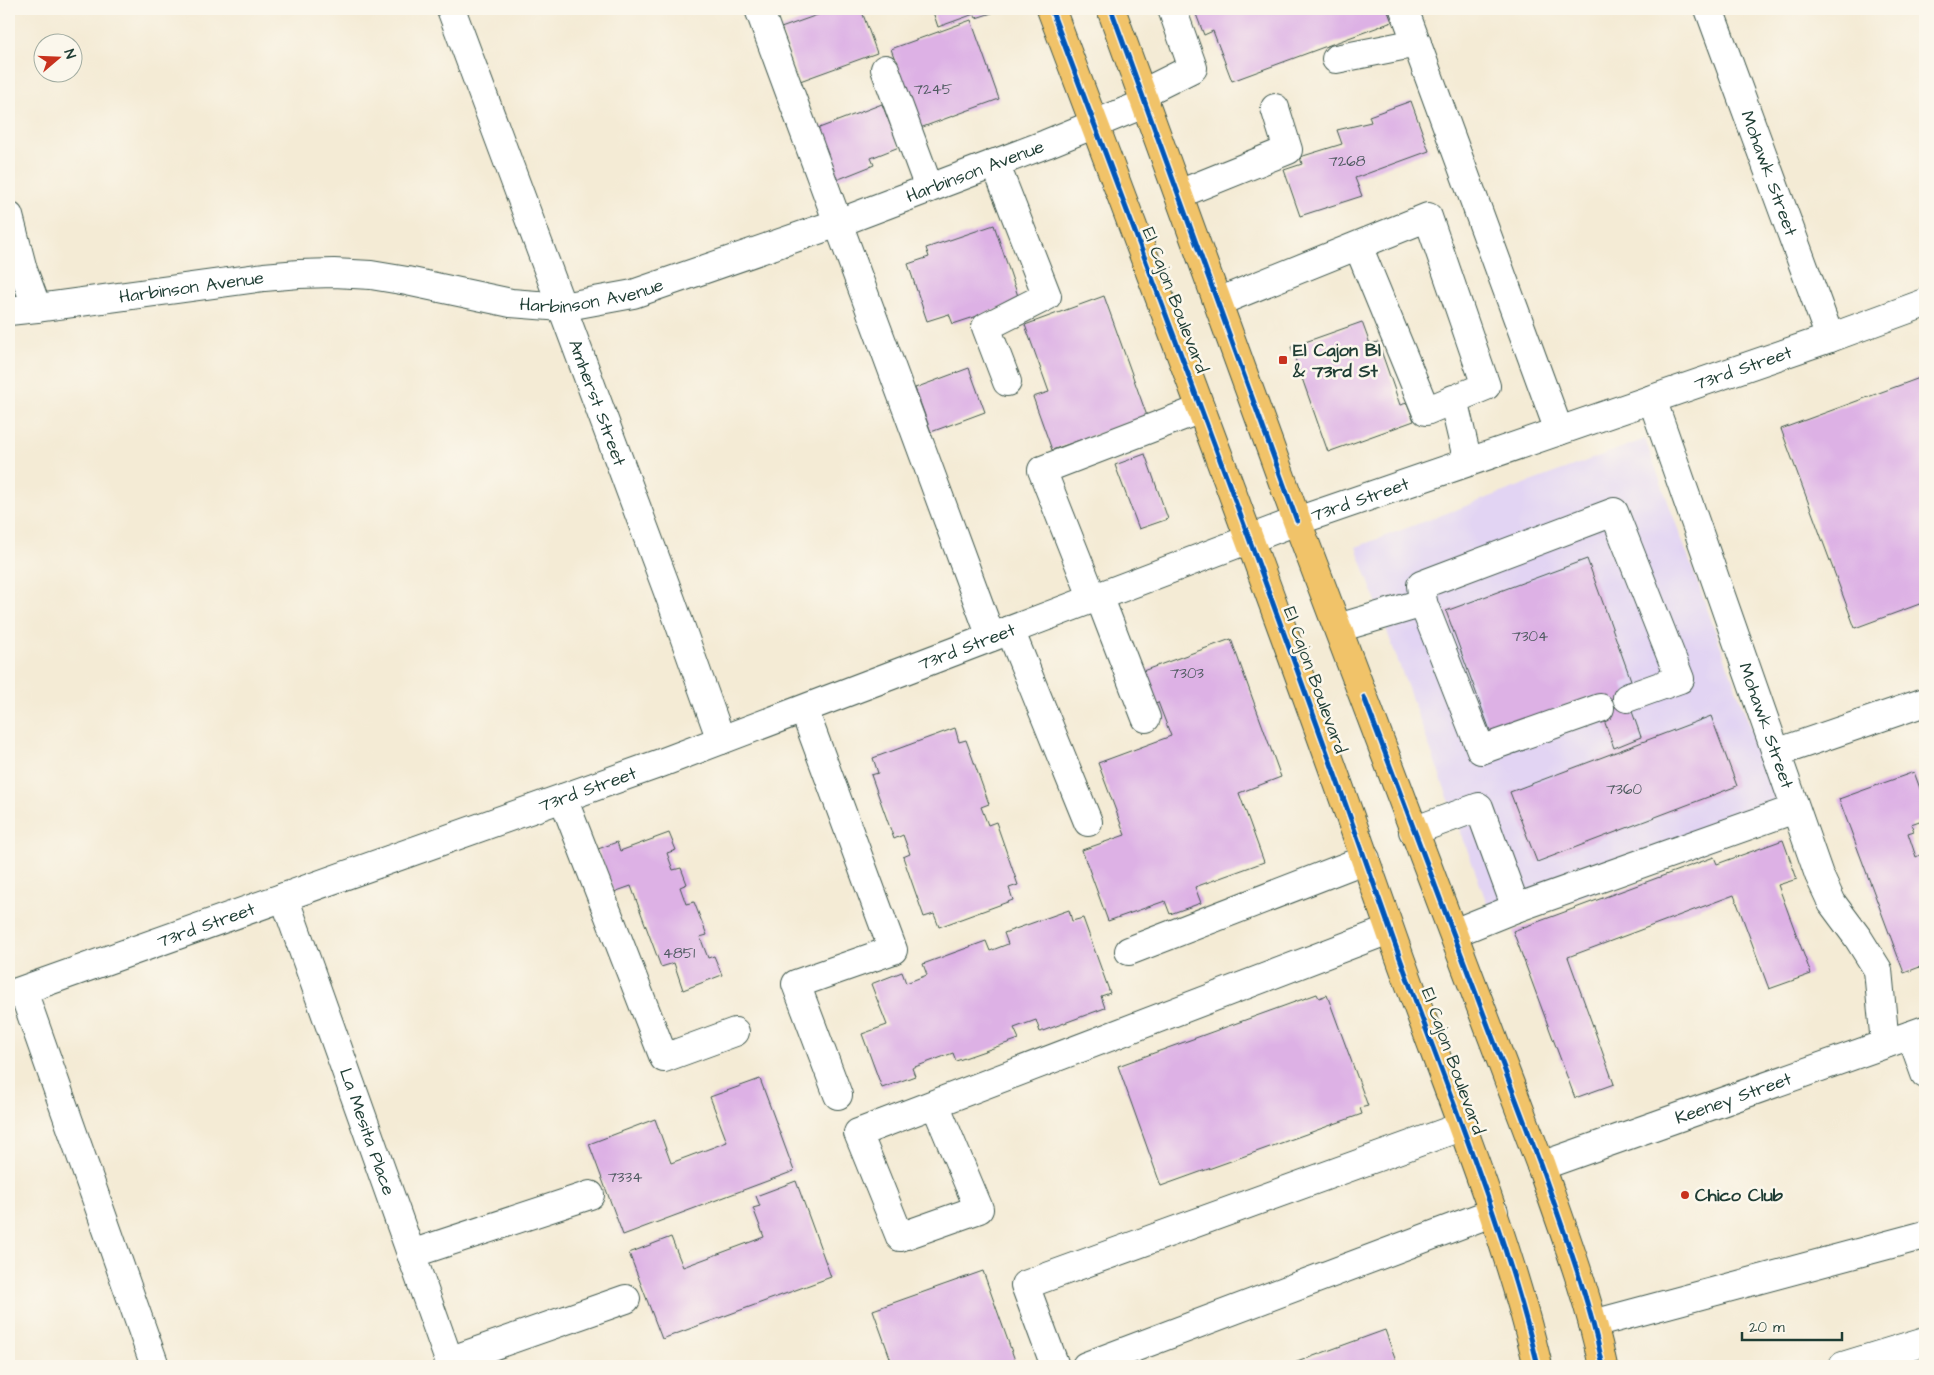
<svg xmlns="http://www.w3.org/2000/svg" width="1934" height="1375" viewBox="0 0 1934 1375" font-family="'Architects Daughter',sans-serif">
<rect width="100%" height="100%" fill="#fbf7ec"/>
<filter id="ink" filterUnits="userSpaceOnUse"><feTurbulence type="fractalNoise" baseFrequency=".02" numOctaves="2"/><feDisplacementMap in="SourceGraphic" scale="10" xChannelSelector="R" yChannelSelector="G"/><feConvolveMatrix kernelMatrix="1 2 1 2 8 2 1 2 1" color-interpolation-filters="sRGB"/></filter>
<filter id="wash" filterUnits="userSpaceOnUse"><feTurbulence type="fractalNoise" baseFrequency=".0096" numOctaves="4" result="noise"/><feDisplacementMap in="SourceGraphic" scale="20" xChannelSelector="R" yChannelSelector="G"/><feGaussianBlur stdDeviation="1.12" result="paint"/><feColorMatrix in="noise" values="0 0 0 0 0 0 0 0 0 0 0 0 0 0 0 0 0 1.4 0 .05"/><feComposite in="paint" operator="in"/></filter>
<g filter="url(#wash)">
<rect width="100%" height="100%" fill="#f4ebd5"/>
<path fill="#e2d4f3" d="M1645,439L1785,822L1496,928L1356,547Z"/>
<g id="blocks">
<g fill="#ddb1e5">
<path d="M834,9H861L877,53L800,81L781,28Z"/>
<path d="M932,9H997L998,11L976,18L974,14L938,27Z"/>
<path d="M1194,9H1249L1251,13L1264,9H1387L1392,22L1232,81L1213,31L1204,35Z"/>
<path d="M971,20L999,99L920,128L891,49Z"/>
<path d="M1411,101L1429,151L1355,178L1362,196L1300,216L1284,170L1302,164L1300,157L1342,144L1337,130L1371,122L1369,116Z"/>
<path d="M882,104L899,147L871,158L874,165L834,181L814,130Z"/>
<path d="M994,225L1020,302L953,324L949,314L927,321L908,264L929,257L926,248Z"/>
<path d="M1104,296L1147,416L1052,450L1033,397L1049,392L1025,325Z"/>
<path d="M1362,322L1370,344L1378,342L1400,405L1407,403L1414,421L1328,452L1291,347Z"/>
<path d="M969,368L985,412L931,432L915,388Z"/>
<path d="M1925,376V602L1855,628L1781,429Z"/>
<path d="M1145,454L1168,519L1139,529L1115,465Z"/>
<path d="M1587,559L1631,680L1622,683L1641,737L1614,748L1595,695L1491,733L1446,611Z"/>
<path d="M1231,639L1281,777L1239,793L1264,862L1195,887L1201,903L1170,914L1165,901L1108,921L1082,850L1125,835L1098,763L1171,736L1158,702L1152,704L1140,672Z"/>
<path d="M1711,716L1737,786L1537,862L1510,792Z"/>
<path d="M955,728L959,742L966,740L989,804L981,807L988,825L996,822L1018,885L1009,888L1013,900L939,927L934,914L924,917L903,857L910,854L903,835L894,839L871,775L878,773L873,758Z"/>
<path d="M1914,772L1925,802V819L1911,824L1914,831L1908,833L1916,857L1922,854L1925,863V965L1904,973L1839,799Z"/>
<path d="M669,833L676,850L667,853L673,870L681,868L687,884L680,887L686,904L694,902L707,935L700,937L708,958L714,956L722,975L683,990L674,963L661,967L631,886L614,892L598,849L617,842L620,851Z"/>
<path d="M1783,840L1797,879L1778,885L1811,974L1769,989L1734,895L1568,957L1614,1084L1575,1098L1513,931L1714,857L1717,864Z"/>
<path d="M1069,910L1072,921L1083,918L1110,993L1101,996L1105,1008L1040,1032L1036,1020L1014,1028L1019,1039L956,1061L953,1053L912,1068L915,1076L882,1088L862,1034L887,1025L871,984L902,972L906,983L927,975L923,964L986,941L990,951L1008,944L1004,933Z"/>
<path d="M1317,994L1319,998L1327,995L1368,1106L1360,1108L1362,1114L1161,1186L1118,1066Z"/>
<path d="M760,1079L794,1171L623,1235L589,1144L655,1119L671,1163L727,1142L710,1097Z"/>
<path d="M796,1181L831,1277L662,1339L629,1253L671,1237L683,1267L764,1237L753,1208L760,1206L756,1196Z"/>
<path d="M983,1271L1017,1366H893L873,1310Z"/>
<path d="M1385,1330L1398,1366H1286Z"/>
</g>
</g>
</g>
<g filter="url(#ink)">
<use href="#blocks" fill-opacity="0" stroke="#3f574c" stroke-width="1"/>
<g fill="none" stroke-linecap="round" stroke-linejoin="round">
<defs>
<g id="minor">
<path id="s1" d="M451,9L671,600L721,740"/>
<path d="M759,9L991,637"/>
<path d="M1404,9L1559,431"/>
<path id="s2" d="M1709,9L1830,338"/>
<path d="M1336,59L1417,43"/>
<path d="M885,69L929,188"/>
<path d="M1143,93L1193,68L1172,9"/>
<path d="M995,163L1047,296L986,327L1007,382"/>
<path d="M1179,194L1288,150L1275,108"/>
<path d="M9,216L23,270L37,308"/>
<path d="M1218,302L1428,217L1486,386L1426,411L1358,246"/>
<path id="s3" d="M9,311L37,308L264,277L299,274L334,273L371,275L407,281L511,303L562,307L633,294L838,223L1046,144L1146,103"/>
<path d="M1453,399L1468,462"/>
<path id="s4" d="M1652,399L1819,875L1832,903L1858,938L1878,970L1885,1044"/>
<path d="M1099,596L1146,718"/>
<path d="M1093,599L1042,470L1201,409"/>
<path d="M1423,603L1421,585L1614,512L1680,679L1627,698"/>
<path d="M1338,628L1423,603L1481,750L1600,708"/>
<path d="M1010,630L1088,822"/>
<path d="M804,710L893,950L796,984L838,1095"/>
<path d="M1776,753L1925,702"/>
<path d="M563,798L664,1058L735,1032"/>
<path d="M1413,831L1479,807L1516,908L1795,809"/>
<path id="s5" d="M284,897L451,1366"/>
<path d="M1454,933L1516,908"/>
<path d="M1129,951L1366,859"/>
<path d="M23,991L155,1366"/>
<path id="s6" d="M9,995L661,763L1297,521L1830,338L1925,303"/>
<path d="M1911,1035L1925,1074"/>
<path d="M935,1104L979,1209L900,1237L858,1133L1389,930"/>
<path id="s7" d="M1541,1166L1925,1030"/>
<path d="M411,1254L590,1195"/>
<path d="M1593,1324L1925,1235"/>
<path d="M449,1361L626,1299"/>
<path d="M1055,1366L1025,1285L1463,1126"/>
<path d="M1086,1366L1494,1212"/>
<path d="M1843,1366L1925,1341"/>
</g>
<g id="major">
<path d="M1051,9C1166,314 1281,619 1389,927C1440,1074 1502,1215 1538,1366"/>
<path d="M1111,9L1297,521L1541,1166C1564,1232 1589,1298 1603,1366"/>
</g>
</defs>
<use href="#minor" stroke="#3f574c" stroke-width="30"/>
<use href="#major" stroke="#3f574c" stroke-width="30"/>
<use href="#minor" stroke="#fff" stroke-width="28"/>
<use href="#major" stroke="#f1c369" stroke-width="28"/>
<defs>
<g id="cycleway">
<path d="M1051,9C1166,314 1281,619 1389,927C1440,1074 1502,1215 1538,1366"/>
<path d="M1111,9L1297,521"/>
<path d="M1364,697L1541,1166C1564,1232 1589,1298 1603,1366"/>
</g>
</defs>
<use href="#cycleway" stroke="#fbf7ec" stroke-width="8"/>
<use href="#cycleway" stroke="#0057b8" stroke-width="5"/>
</g>
</g>
<g fill="#c8321e" stroke="#fbf7ec" stroke-width="2">
<rect x="1278" y="355" width="10" height="10" rx="2.5"/>
<circle cx="1685" cy="1195" r="5"/>
</g>
<g text-anchor="middle" dominant-baseline="central" stroke-width="5" stroke-linejoin="round" paint-order="stroke">
<g font-size="15" fill="#4e5a60">
<text x="933" y="89">7245</text>
<text x="1347" y="161">7268</text>
<text x="1530" y="636">7304</text>
<text x="1187" y="673">7303</text>
<text x="1624" y="789">7360</text>
<text x="679" y="953">4851</text>
<text x="625" y="1177">7334</text>
</g>
<g font-size="18" fill="#1f3d34" stroke="#fbf7ec">
<text stroke="none"><textPath href="#s3" startOffset="994">Harbinson Avenue</textPath></text>
<text stroke="none"><textPath href="#s2" startOffset="175">Mohawk Street</textPath></text>
<text stroke="none"><textPath href="#s3" startOffset="184">Harbinson Avenue</textPath></text>
<text stroke="none"><textPath href="#s3" startOffset="589">Harbinson Avenue</textPath></text>
<text transform="translate(1175 300) rotate(69)">El Cajon Boulevard</text>
<text stroke="none"><textPath href="#s6" startOffset="1844">73rd Street</textPath></text>
<text stroke="none"><textPath href="#s1" startOffset="420">Amherst Street</textPath></text>
<text stroke="none"><textPath href="#s6" startOffset="1439">73rd Street</textPath></text>
<text stroke="none"><textPath href="#s6" startOffset="1019">73rd Street</textPath></text>
<text transform="translate(1315 680) rotate(70)">El Cajon Boulevard</text>
<text stroke="none"><textPath href="#s4" startOffset="346">Mohawk Street</textPath></text>
<text stroke="none"><textPath href="#s6" startOffset="614">73rd Street</textPath></text>
<text stroke="none"><textPath href="#s6" startOffset="209">73rd Street</textPath></text>
<text transform="translate(1453 1061) rotate(70)">El Cajon Boulevard</text>
<text stroke="none"><textPath href="#s7" startOffset="204">Keeney Street</textPath></text>
<text stroke="none"><textPath href="#s5" startOffset="249">La Mesita Place</textPath></text>
</g>
<g font-size="18" font-weight="bold" fill="#1f3d34" stroke="#fbf7ec" text-anchor="start">
<text x="1293" y="350">El Cajon Bl<tspan x="1293" dy="21">&amp; 73rd St</tspan></text>
<text x="1695" y="1195">Chico Club</text>
</g>
</g>
<rect width="1934" height="1375" fill="none" stroke="#fbf7ec" stroke-width="30"/>
<g transform="translate(58 58) rotate(71)"><circle r="24" fill="#fbf7ec" stroke="#a3ada2"/>
<path d="M0-4L9 19L0 12L-9 19Z" fill="#c8321e"/>
<text y="-8" font-size="14" font-weight="bold" text-anchor="middle" fill="#1f3d34">N</text>
</g>
<path d="M1742 1332v8h100v-8" fill="none" stroke="#1f3d34" stroke-width="2.5"/>
<text x="1749" y="1332" font-size="15" fill="#1f3d34" stroke="#fbf7ec" stroke-width="4" paint-order="stroke">20 m</text>
</svg>
